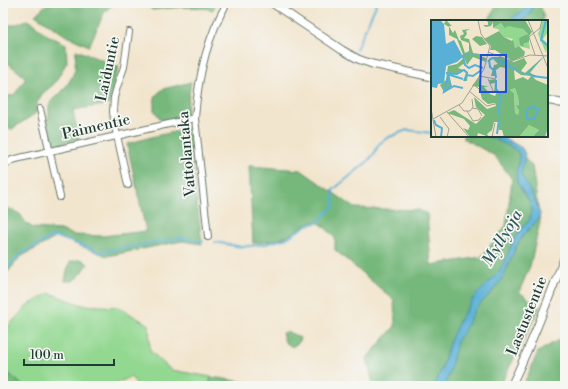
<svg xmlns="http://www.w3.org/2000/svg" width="568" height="389" viewBox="0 0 568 389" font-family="'Libre Bodoni',serif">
<rect width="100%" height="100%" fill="#f6f6f2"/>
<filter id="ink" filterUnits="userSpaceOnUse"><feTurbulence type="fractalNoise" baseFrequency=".025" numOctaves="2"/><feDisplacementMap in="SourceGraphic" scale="8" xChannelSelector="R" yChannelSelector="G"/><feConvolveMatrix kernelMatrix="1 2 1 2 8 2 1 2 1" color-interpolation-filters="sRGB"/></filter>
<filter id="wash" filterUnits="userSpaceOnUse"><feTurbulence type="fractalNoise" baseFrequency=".012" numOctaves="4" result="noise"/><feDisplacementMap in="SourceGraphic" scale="16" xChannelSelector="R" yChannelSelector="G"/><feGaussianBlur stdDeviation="0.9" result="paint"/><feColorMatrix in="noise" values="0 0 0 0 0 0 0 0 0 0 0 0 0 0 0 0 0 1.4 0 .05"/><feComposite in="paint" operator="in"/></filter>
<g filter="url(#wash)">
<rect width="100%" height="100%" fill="#f2e5cd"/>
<path fill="#93d891" stroke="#598a62" d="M49,293L82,305L118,307L149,325L150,351L171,370L211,377L209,386H138L131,377L109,386H23L3,368V332L27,306Z"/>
<g fill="#76b87b" stroke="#4a7a58">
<path d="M48,3H115L105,11L89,46L65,35L35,15Z"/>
<path d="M146,3H216L213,10C193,5 173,8 152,10Z"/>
<path d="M498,3H551L540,5L544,17L543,21H488Z"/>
<path d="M27,20L34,24L47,35L66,44L67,62L54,84L42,94L37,103L36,113L12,129L3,128V97L14,95L26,78L3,59V25H14Z"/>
<path d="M76,50L119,67L113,86L110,104L73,110L79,139L53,146L46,121L49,116V106L53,99L61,93L67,85L72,77L75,69Z"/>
<path d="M191,82L188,101L187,115L162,121L154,110V102L156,95L163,89Z"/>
<path d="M188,129L202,244L182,241L107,256L57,237L20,257L3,278V246L7,233L3,228V206L8,208L20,214L26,223L33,228L61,230L73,235L103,236L146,231L127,144L155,136Z"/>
<path d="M463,136H503L532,166L540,222L530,266L519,292L540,307L500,386H372L373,385L367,358L395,326L394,300L335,250V238C323,225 317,215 300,228C296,231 291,234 287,236C277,241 264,242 253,243L249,166L301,170L355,208L419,210L427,214L431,265L481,257L506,226L512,179L495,156L463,138Z"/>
<path d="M81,259L88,264L81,274L73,281H65L67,271L70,262Z"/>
<path d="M287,332L293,334L300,338L298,343L292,347L285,342L282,333Z"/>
<path d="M565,336V386H523L538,352Z"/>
<path d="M3,368L23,386H3Z"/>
<path d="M211,377L271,386H209Z"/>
</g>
<g fill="#59b0d6" stroke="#3c7685">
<path d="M527,3H533L532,10L528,17L518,21H511C515,11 528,15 527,3Z"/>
<path d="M488,136H498L506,139L522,148L525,154L521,174L536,202L540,214L539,218L535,223L524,234L516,247L504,276L492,292L475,309L463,333L458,338L450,371L445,386H434L443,365L449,343L460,319L474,297L499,272L505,261L512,243L521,229L530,219L531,209L530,202L522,191L517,182L516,173L518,165L519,156L518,152L511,147Z"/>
</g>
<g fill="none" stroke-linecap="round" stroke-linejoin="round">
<g stroke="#59b0d6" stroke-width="2">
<path d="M356,49L377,3"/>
<path d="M215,242L242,247L265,244L287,238L307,225L317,223L334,206L333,190L367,162L374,154L379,144L387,138L407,130L432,133"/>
<path d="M3,272L21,254L54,236L102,252L180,238L203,241"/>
</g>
</g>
</g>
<g filter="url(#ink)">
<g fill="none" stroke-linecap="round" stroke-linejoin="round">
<defs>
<g id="minor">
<path d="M40,109L60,197"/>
<path d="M3,166L12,160L20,158L195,118"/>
<path d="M128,185L114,122L113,111L114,98L117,87L124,67L129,32"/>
<path d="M208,237L195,118C198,78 207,37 227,3"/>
</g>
<g id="tertiary">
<path d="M272,3L342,50L358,59L372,64L432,77"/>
<path d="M547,100L565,104"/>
<path d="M511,386C532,344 548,300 565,256"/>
</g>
</defs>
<use href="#minor" stroke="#69786a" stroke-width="8"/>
<use href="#tertiary" stroke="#69786a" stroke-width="9"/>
<use href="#minor" stroke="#fff" stroke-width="6"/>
<use href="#tertiary" stroke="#fff" stroke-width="7"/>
</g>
</g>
<g text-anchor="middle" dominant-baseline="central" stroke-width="3.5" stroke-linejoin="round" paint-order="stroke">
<g font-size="15" fill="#1f3d34" stroke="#f6f6f2">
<text transform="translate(108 69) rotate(-78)">Laiduntie</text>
<text transform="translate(96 127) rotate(-13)">Paimentie</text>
<text transform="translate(187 154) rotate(-95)">Vattolantaka</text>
<text transform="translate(527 316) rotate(-68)">Lastustentie</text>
</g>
<g font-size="16" font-style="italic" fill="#2e5a5c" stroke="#f6f6f2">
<text transform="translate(502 238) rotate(-59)">Myllyoja</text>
</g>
</g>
<g transform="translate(431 20)">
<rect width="117" height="117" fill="#f2e5cd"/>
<path d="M112,0L117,2V12L112,19L117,24L115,33L107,14ZM70,3L92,9L97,14L92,24L98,22L99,29L88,26L84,28L82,19L73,17L67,9L62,8ZM84,68L87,77L88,85L85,87L88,89L87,95L84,93L83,73L79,70ZM98,105L108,110L103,115L105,116L88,117Z" fill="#93d891"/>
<path d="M15,0L21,6H18L20,10L22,13L24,10L28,20L30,21L34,33L38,31V23L30,20L29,16L33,14L31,10L39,9L35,11L36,14L33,18L38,19L42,33L49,34V36L55,38V42L42,37L36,45L26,19L18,15V7L13,4ZM54,0H94L101,12L98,16V22L92,24L93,27L89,25L88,18L97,14L92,9L77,6L74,8L70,3L62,8V2L60,6L55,7L52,5H57V2ZM68,11L73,17L81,21L82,19L84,28L88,26L94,32L93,36L81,41L64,30H59L60,26L53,19ZM45,16L51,17L56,24L49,26L41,19ZM61,37H70L83,42L93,38L96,43L90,51L94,53L112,37L99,53L106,56L102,57L105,60L117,65V108L114,117H104L103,115L108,110L98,105L88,117H73L71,110H68L67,102H63L61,110L56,114L58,117L47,113L46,117H39L32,108L37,110L39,106L33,99L16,93L23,90L45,104L54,95L45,87L43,77L56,89L65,86L64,83L57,84L51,79L48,67L41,66L48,57L50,65L58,67H53L59,74L64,76L66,72L63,73L64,63L59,64L58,60L65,59V68L69,73L76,69L75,48L69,47L64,51L65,56H60L63,45L67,44L62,39L55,43ZM83,50L90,55L100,56L97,60L92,57L84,60ZM84,68L87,77L88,85L85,86L88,90L87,95L84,93L83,73L79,70ZM33,38L35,46L32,44L27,48L36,51L37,53L36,61H33L36,53L33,50L26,54L18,53L21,68L13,72L9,65L15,60L17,46L26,44Z" fill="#76b87b" fill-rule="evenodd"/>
<path d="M0,0H9L13,4L15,24L23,20L31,35L37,34H46L56,41L59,38L64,37L94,54L117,33L95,55L79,48L64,38L56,41L45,34L34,35L26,42L15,46L13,63L7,64L6,68L0,67Z" fill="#59b0d6"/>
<path fill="none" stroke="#59b0d6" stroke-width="2" d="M115,0L110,20L117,26M32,36L34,45L38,48L44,45L52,48M58,40L59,47L64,51L65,58M15,53L26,54L33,50L36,53L33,61M18,53L13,72L23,66L32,68M98,53L101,56L117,58M16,54L32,59M36,55L42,56L49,51M65,60V69L69,74L70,79M15,70L20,67L17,56M107,90L103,99H95L96,90L102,86L107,90L108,88M69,96L67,88L70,80M3,100L5,105L11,108L10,117M66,114L68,99"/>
<path fill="none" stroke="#9ea290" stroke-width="1" d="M97,0L117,48M57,32L81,41L99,35L117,36M104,35L98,17L109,8L111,0M48,56L65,59M57,59L63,73M42,64L55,75M38,71L56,86L64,84M28,85L33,91H39L42,87L41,79M0,88L5,117M41,88L47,89L51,96M36,91L42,101L48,100L50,97M16,92L38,117M9,97L18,109L16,117M2,99L31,83L53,49L59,26L50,14L47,0M61,117L64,103"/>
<path fill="#1d4ed8" fill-opacity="0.15" stroke="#1d4ed8" stroke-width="2" d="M50,35H75V72H49Z"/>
<rect width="117" height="117" fill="none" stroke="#1f3d34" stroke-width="2"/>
</g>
<rect width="568" height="389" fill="none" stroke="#f6f6f2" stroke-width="16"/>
<path d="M24 359v6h90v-6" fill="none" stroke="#1f3d34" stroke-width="2"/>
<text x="30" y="359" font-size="12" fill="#1f3d34" stroke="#f6f6f2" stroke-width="3" paint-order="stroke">100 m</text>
</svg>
